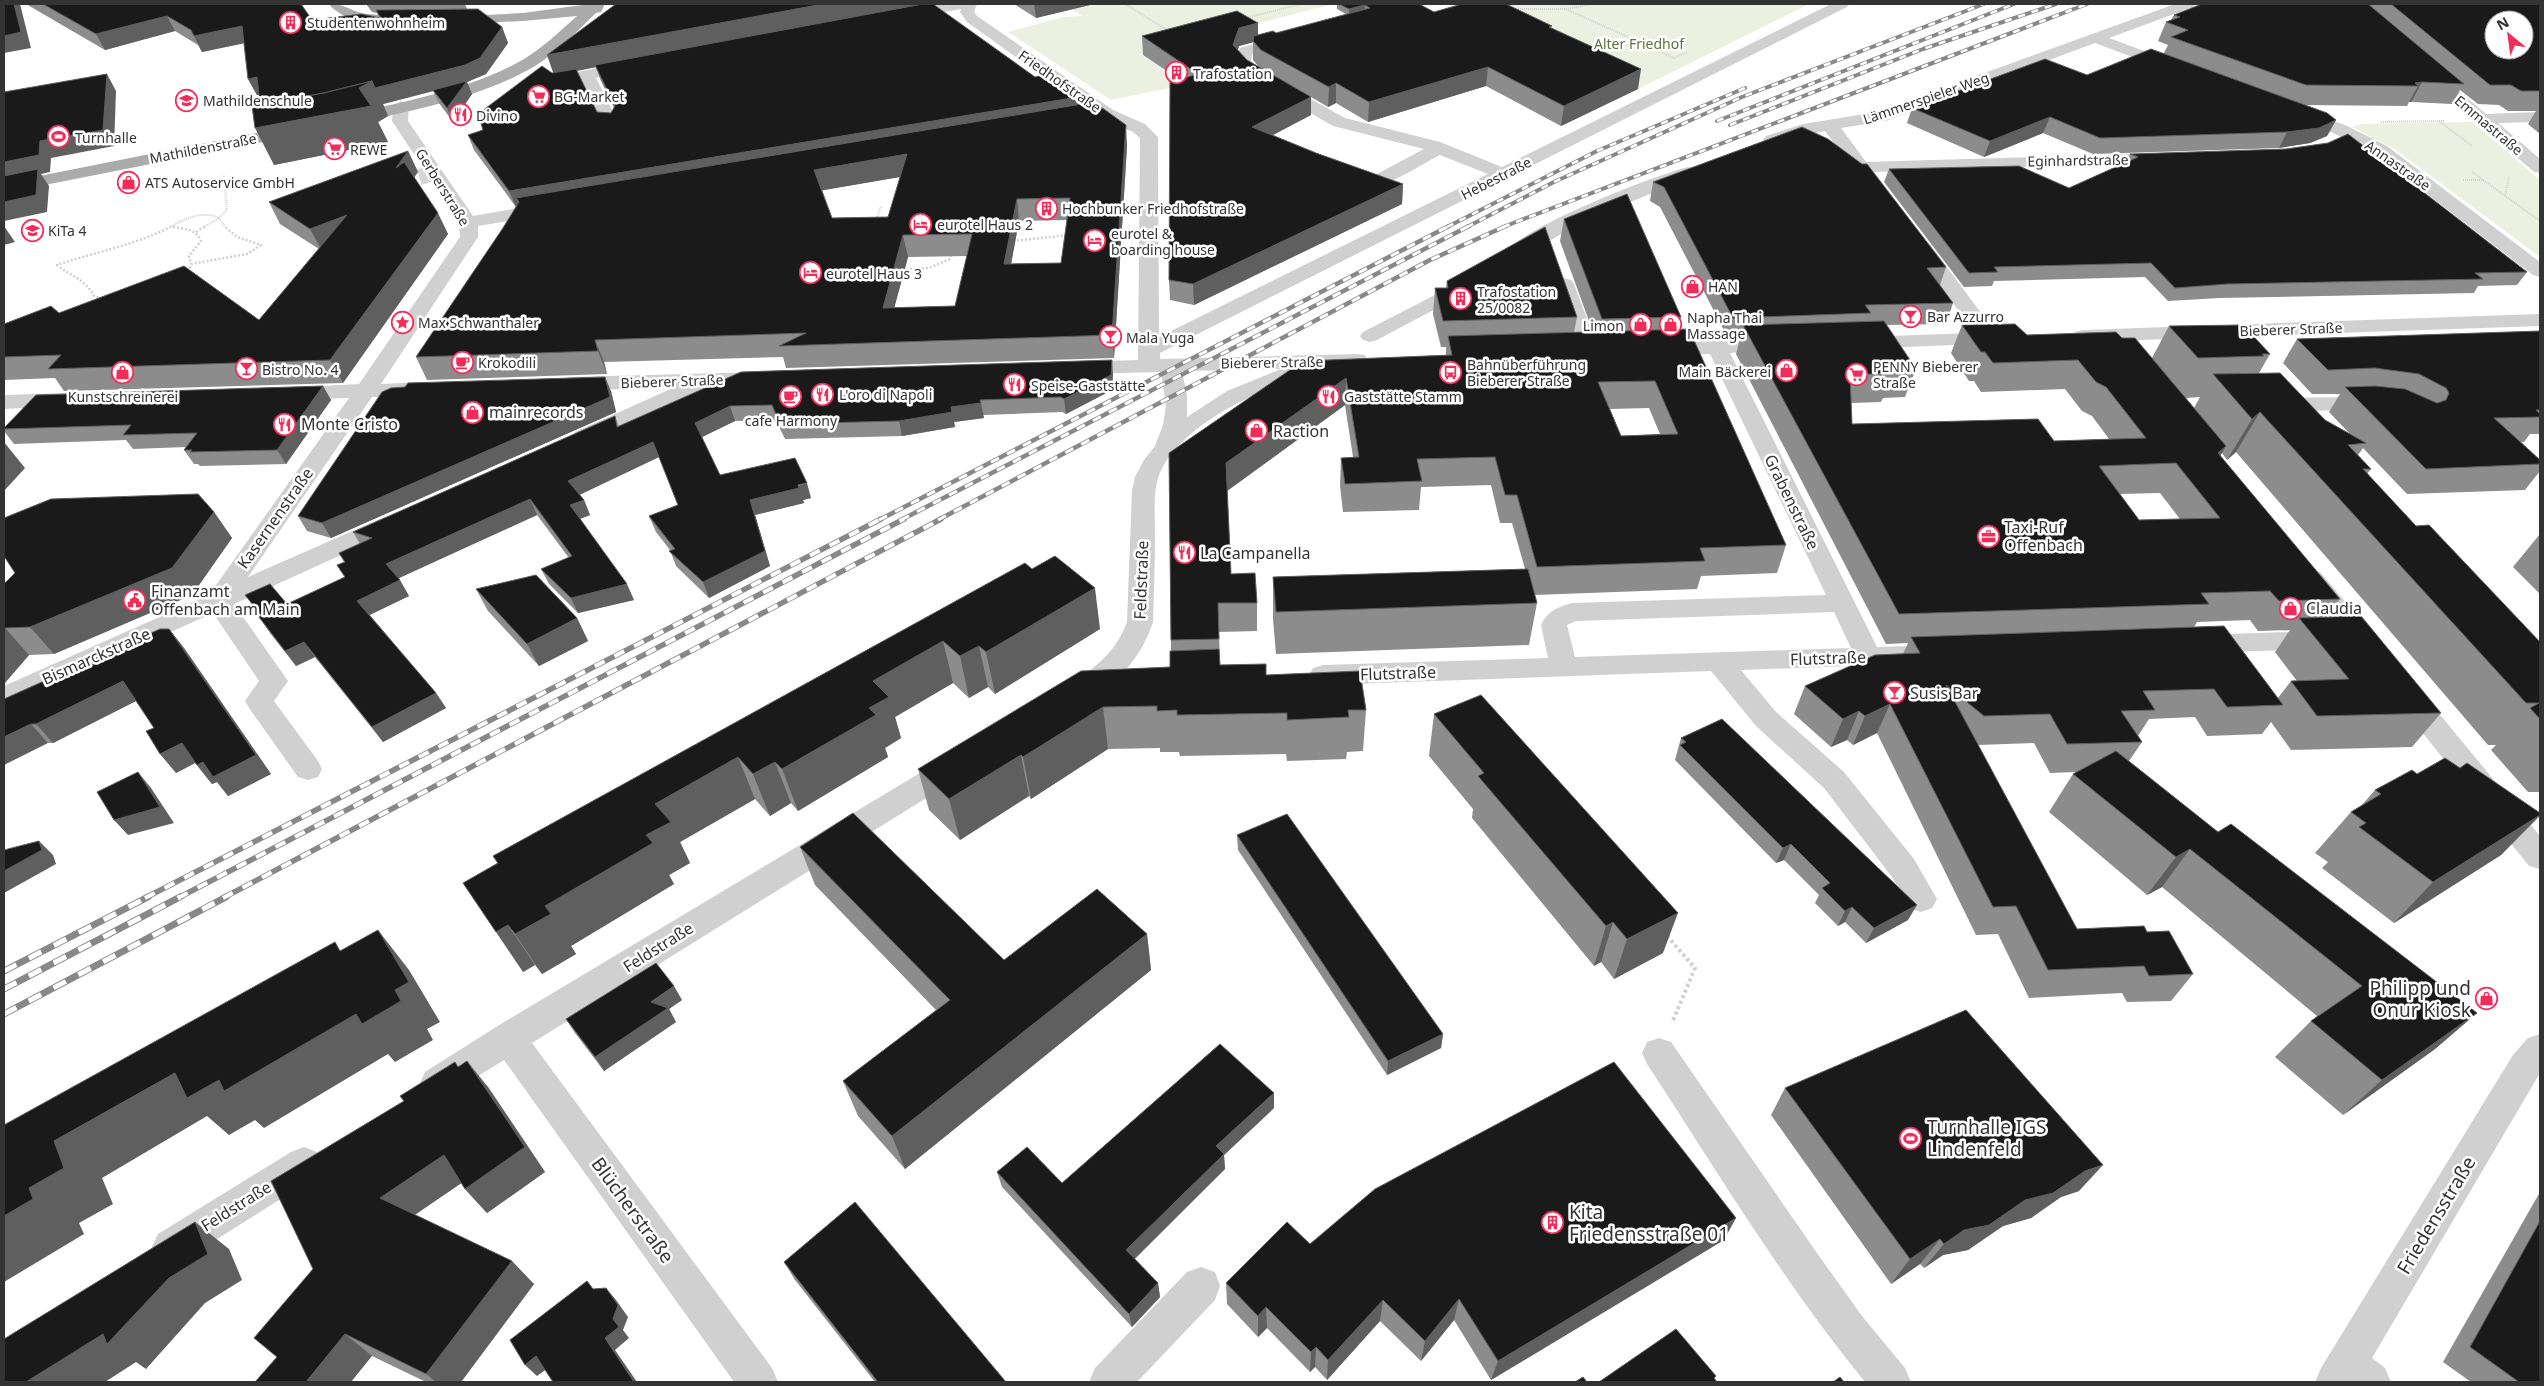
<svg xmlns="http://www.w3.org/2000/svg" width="2544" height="1386" viewBox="0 0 2544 1386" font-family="'Noto Sans',sans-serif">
<rect width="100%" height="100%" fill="#fff"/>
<g fill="#ebf0e0">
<path d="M1064,4H1333L1140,54L1184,85L1111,100L1008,32L1064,17L1082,16Z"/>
<path d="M1463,4H1809L1638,89Z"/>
<path d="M2472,122L2540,180V257L2396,150L2352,127L2361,124Z"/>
</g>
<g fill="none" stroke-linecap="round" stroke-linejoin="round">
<path stroke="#d6d6d6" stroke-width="16" stroke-dasharray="16 8" stroke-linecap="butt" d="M396,183L435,173"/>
<g stroke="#d0d0d0" stroke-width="2" stroke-dasharray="1 1" stroke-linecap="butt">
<path d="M1125,4L1169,31"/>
<path d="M1512,9H1566L1593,4"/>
<path d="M1566,9L1674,58L1688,52"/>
<path d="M1246,18L1301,4"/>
<path d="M2439,121L2472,146"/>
<path d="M2381,122L2445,121"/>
<path d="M2472,172L2540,221"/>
<path d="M2463,180H2484"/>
<path d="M2505,196L2509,176"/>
<path d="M876,221L881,206"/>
<path d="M170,227C185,219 201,210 219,218L227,210L224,175"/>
<path d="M204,227L219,218L225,227"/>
</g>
<g stroke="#d0d0d0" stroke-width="2.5" stroke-dasharray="2 2" stroke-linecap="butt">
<path d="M173,227C185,229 196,229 201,241L189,256L191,264"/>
<path d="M196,232L206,226"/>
<path d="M1013,241L1068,235"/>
<path d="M902,269L929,268L950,259L952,253"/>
<path d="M189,272L191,264L247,254L261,245L237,237L224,226"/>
<path d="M102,299L94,296C85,279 72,277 57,265C95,252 136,245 172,226"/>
</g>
<path stroke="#d0d0d0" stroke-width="4" stroke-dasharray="3 3" stroke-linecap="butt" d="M1667,936L1695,968L1672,1023"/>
<g fill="#d0d0d0" fill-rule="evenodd">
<path d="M940,4H977L974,12L977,16L1113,110L1145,124L1158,137L1159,337L1488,174L1440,155C1412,169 1383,194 1351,182C1346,181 1341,180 1338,175L1341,171L1347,170L1373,176L1424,149L1333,126L1248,77L1235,62L1240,48L1289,34L1294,36L1297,39L1294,42L1252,54L1251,61L1260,71L1345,118L1440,142L1502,167L1831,4H1849L1847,7L1160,353V359L1357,354L1365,355L1368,360L1365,365L1357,366L1308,368L1310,370L1307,375C1259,389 1175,427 1158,478C1153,495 1155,514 1155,531C1155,561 1154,592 1153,622C1142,656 1115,690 1079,701L1069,698L1065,691C1071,681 1080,677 1089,671C1107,658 1119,643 1127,622L1132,490L1135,477L1144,460L1155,446L1163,425L1166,406L1161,372L1075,374L1067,373L1064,368L1067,363L1075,362L1138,360L1140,138L1133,132L1101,118L967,22L960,12L961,9L902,19L895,15L902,11ZM1281,369L1227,391L1187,417V396L1182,371Z"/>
<path d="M2175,4H2195L2193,7L2109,38L2179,64L2181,67L2179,70H2167L2095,43L1886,121L1841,128L1866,162L2164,153L2170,154L2173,158L2170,162L1874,172L1881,182L1878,186H1866L1825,131C1811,133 1777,146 1766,144L1763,140L1766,136L1803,124L1877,112Z"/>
<path d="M634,61L640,63L642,66L640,69L596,78L618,122L616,126H604L602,122L582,81L557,86L549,81L557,76Z"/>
<path d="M2427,67L2433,69L2486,114L2540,112V122L2498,123L2540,159V173L2534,172L2421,75L2419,72L2421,69Z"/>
<path d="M401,101L409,106L408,121L473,216L546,203L553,205L555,209L553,213L546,215L478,226V237L381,384L422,382L430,384L433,389L430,394L422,396L372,397L248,577L382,518L391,515L400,518L403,523L400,528L234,604L288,681L274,701L318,761L322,769L318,777L308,780L298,777L249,708L245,701L259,681L213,613L4,707V686L209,595L349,398L290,400L282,398L279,393L282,388L359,384L460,237L459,222L392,121L393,106Z"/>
<path d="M2298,108L2345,125L2387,146L2540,262V277L2533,275L2375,154L2333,133L2292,117L2290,113L2292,109Z"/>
<path d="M1688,167L1694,168L1697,172L1694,176L1584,221L1523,256H1509L1506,252C1523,227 1655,175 1688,167Z"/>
<path d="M1921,240L1928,242L1996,333L2001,335L2004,339L2001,343L1859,349L1852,347L1849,343L1852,339L1859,337L1975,333L1911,246L1914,242Z"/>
<path d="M1564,278L1571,280L1574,284L1599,351L1595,355L1588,357L1581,355L1577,351L1554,284L1557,280Z"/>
<path d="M1466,279L1473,281L1476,285L1473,289L1377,340L1370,342L1363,340L1360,336L1363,332Z"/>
<path d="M2540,314V326L2082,342L2075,340L2072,336L2075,332L2082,330Z"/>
<path d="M1774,339L1781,341L1784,345L1781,349L1730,353L1877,647L1909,646L1918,648L1922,655L1918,662L1909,664L1741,670L1776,712L1844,772L1914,859L1937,899L1932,908L1921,912L1910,908L1892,877L1824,788L1756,726L1711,671L1323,685L1313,682L1309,675L1313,668L1323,665L1548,658L1541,625C1547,611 1558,607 1572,603L1826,595L1710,354L1659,355L1652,353L1648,349L1652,345L1659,343ZM1834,612L1851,648L1575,657L1567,625L1576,621Z"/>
<path d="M762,372L770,373L773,378L770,383L707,386L704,391L583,444L575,442L572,437L575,432L675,387L570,391L562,389L559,384L562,379L570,377Z"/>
<path d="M67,393L75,395L78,400L75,405L4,409V395Z"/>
<path d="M2370,397L2378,399L2381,404L2378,409L2271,412L2263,410L2260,405L2263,400L2271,398Z"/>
<path d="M2311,570L2320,572L2376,638L2380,645L2376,652L2367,654L2358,652L2302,584L2298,578L2302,572Z"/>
<path d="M2319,631L2328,634L2332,640L2328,646L2319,649L2200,653L2191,651L2187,644L2191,637L2200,635Z"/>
<path d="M2408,685L2418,688L2540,836V869L2529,866L2398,702L2394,695L2398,688Z"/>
<path d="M955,755L965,758L969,766L965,774L532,1043L772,1368L778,1382H734L504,1060L449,1094L437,1099L425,1094L420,1083L425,1072L496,1027L945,758Z"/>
<path d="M2540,1034V1073L2372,1358L2385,1368L2391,1382H2315L2321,1368L2513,1055L2528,1038Z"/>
<path d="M1659,1038L1671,1042L1817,1253L1862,1316L1905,1368L1911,1382H1865C1784,1283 1717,1171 1647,1064L1642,1053L1647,1042Z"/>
<path d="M304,1147L317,1152L322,1164L317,1176L184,1260L171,1266L158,1260L152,1247L158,1234L291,1152Z"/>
<path d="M1201,1267L1215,1272L1220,1286L1215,1300L1137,1382H1089L1095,1368L1187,1272Z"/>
</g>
<g fill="#ababab" fill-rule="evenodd">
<path d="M329,4C348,4 350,12 367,14C376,15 389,13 394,20C384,34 337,17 329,4Z"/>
<path d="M590,4H605L601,12L596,13C577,31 558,52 535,66C479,99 411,110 349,125L343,124L341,120L343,116C404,101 469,91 524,59C544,47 560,31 577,16L523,21L455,24L450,23L448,20L450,17L523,13Z"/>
<path d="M297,125L303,126L305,130L303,134L4,193V183Z"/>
</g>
<defs>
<g id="rail-far3">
<path d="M1717,121L2014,4"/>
<path d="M1730,125L1923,49L2056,4"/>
<path d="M1447,227L1597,151L1745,88"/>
<path d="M1467,227L1554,182L1742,97L1984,4"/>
<path d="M1503,227L2087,4"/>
</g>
<g id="rail-far2">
<path d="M879,520L1449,226"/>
<path d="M901,520L1469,226"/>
<path d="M938,520L1430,260L1506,226"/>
</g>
<g id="rail-far1">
<path d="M145,898L881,519"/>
<path d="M178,898L904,519"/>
<path d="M223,898L941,519"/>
</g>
<g id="rail">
<path d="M4,971L148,897"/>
<path d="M4,989L180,897"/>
<path d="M4,1014L226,897"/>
</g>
</defs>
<use href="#rail-far3" stroke="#888" stroke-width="4"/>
<use href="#rail-far2" stroke="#888" stroke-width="4.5"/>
<use href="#rail-far1" stroke="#888" stroke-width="5.5"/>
<use href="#rail" stroke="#888" stroke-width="7"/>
<use href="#rail-far3" stroke="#fff" stroke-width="2.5" stroke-dasharray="7" stroke-linecap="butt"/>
<use href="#rail-far2" stroke="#fff" stroke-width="3" stroke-dasharray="9" stroke-linecap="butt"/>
<use href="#rail-far1" stroke="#fff" stroke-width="4" stroke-dasharray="11" stroke-linecap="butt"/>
<use href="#rail" stroke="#fff" stroke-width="5" stroke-dasharray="14" stroke-linecap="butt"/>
</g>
<g fill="#8c8c8c" fill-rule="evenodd">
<path d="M26,4H301L312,20L379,17L377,13L372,12L366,4H465L467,9L502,27L508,43L486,74L467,82L472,94L453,122L439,103L433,91L383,104L388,116L378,122L388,142L274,165L260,105L259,95H257L248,79L244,43L202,52L198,45L175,31L105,50Z"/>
<path d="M616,4H914V5L1035,77L1078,97L1079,104L1127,146L1114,358L786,368L783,357L604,362L607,374L427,380L416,357L503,228L516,207L474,150L468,135L483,130L552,73H554ZM596,67L600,79L614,108L611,113L597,112L577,71ZM900,177L888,217L832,218L822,190ZM1067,220L1061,263L1011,264L1019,221ZM967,256L955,306L894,308L908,257Z"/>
<path d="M1014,4H1094L1036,18Z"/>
<path d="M1337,4H1419L1434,12L1552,28L1638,89L1561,126L1486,86L1368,122L1336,103L1328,107L1311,97V115L1273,135L1316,153L1403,184L1402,204L1194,305L1170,300L1169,280L1180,80L1143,55L1142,36L1258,23V35L1276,33L1346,14L1337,9ZM1253,42V60L1259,67L1247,60L1238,50L1239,46Z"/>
<path d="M2202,4H2540V134L2528,124L2536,111H2508L2499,105L2478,104L2460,90L2452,104L2411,102H2409L2407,106L2304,105L2336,120L2327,136L2310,143L2279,148L2093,154L2043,133L1984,157L1907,123L1912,108L2087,75L2164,53L2168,45L2158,41L2166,22L2171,20L2174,15Z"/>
<path d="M408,151L418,172L414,177L448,234L343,383L64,391L55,378L4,380V324L59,313L259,320L319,249L280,224L269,202Z"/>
<path d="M2130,154L2527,272L2517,285L2478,286L2474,293L2220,298L2168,301L2145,277L1994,281L1992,286L1964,287L1884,182L1889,169L2069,188L2126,162Z"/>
<path d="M1653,182L1946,267L1940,285L1953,303L1946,324L1886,325L1916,369L1905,397L1883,398L1881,402L1851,403L1852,424L2054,441L2109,439L2092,416L2082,411L2065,389L1981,392L1974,381H1969L1951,353L1962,325L2027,335L2122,338L2152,358L2169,326L2270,354L2259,373L2325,420L2350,434L2329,412L2340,394H2312L2283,363L2297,339L2540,331V434H2530L2524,442H2521L2540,460V471L2525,490L2407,494L2363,448L2358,455L2371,469L2367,474L2416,526L2540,642V792H2528L2491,750L2496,745H2488L2236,452L2227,460L2222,453L2220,456L2340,599L2327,617L2441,713L2412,747L2291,750L2271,722L2262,734L2207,736L2195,717L2149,719L2138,736L2142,742L2129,761L2218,832L2477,1013L2435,1049L2343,1115L2275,1057L2311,1021L2317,1016L2162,887L2147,895L2049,812L2073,774L2076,772L2050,773L2034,743L1978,745L2077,929L2147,932L2193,974L2171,1001L2127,1002L2122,993L2029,998L1998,934L1976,935L1877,733L1853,745L1847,740L1831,747L1794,714L1805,686L1903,654L1908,643L1886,644L1736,354L1740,338H1728L1660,207L1650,201ZM2200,397L2194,408L2186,398ZM2160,493L2180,519L2139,520L2120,494ZM2250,620L2258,631L2290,630L2275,652L2297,681H2291L2278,698L2194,627L2197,622Z"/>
<path d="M1564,219L1681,317L1678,329L1786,545L1777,573L1701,576L1697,589L1534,595L1537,603L1529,645L1276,654L1273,619V577L1525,569L1512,523H1500L1491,485L1421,487L1419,510L1343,512L1340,486L1341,458L1353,457L1345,405L1227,491L1231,574L1257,603V631L1219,632L1220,665L1266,675L1366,710L1363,751L1347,752L1346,759L1287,761L1286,754L1180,756L1179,752H1160V748L1108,749L1031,799L1029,796L960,840L929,810L918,769L1170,667L1171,651L1169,453L1303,361L1446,355V347H1441L1433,314L1435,288H1446L1447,281L1577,317L1574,332H1593L1560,241ZM1649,408L1660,434L1621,436L1610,409Z"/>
<path d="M741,372L1113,374L1112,390L1066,414L1062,412L983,415L984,418L954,422L955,427L902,436L785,439L776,420L735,421L702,437L720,475L811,498L803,500L804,503L755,515L770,566L709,598L676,566L670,550L656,532L649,516L678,505L659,457L579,495L584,500L590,515L580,519L634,600L578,613L549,584L541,569L569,558L537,515L398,578L409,596L370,615L436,693L446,708L383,742L315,657L296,666L270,633L259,617L261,616L245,595L287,604L345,577L337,565L344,562L339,553L360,544L353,532L615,416L619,427Z"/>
<path d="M323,386L331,400L286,464L200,466L198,464H194L184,450L186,447L133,449L126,440L14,444L4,431V428Z"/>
<path d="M611,391L616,412L331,538L307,531L298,516Z"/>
<path d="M214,512L232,538L192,595L54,654L29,655L4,684V584Z"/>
<path d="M2540,534V594L2513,567Z"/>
<path d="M1025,563L1100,629L995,694L988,687L969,698L953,683L895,717L901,738L885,748L888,757L798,811L791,803L770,816L755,799L680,842L690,863L669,875L674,884L571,946L576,954L542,974L535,965L523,972L498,864L493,856Z"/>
<path d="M476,589L577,618L588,641L539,666L488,611Z"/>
<path d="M169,629L184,648L271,774L228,796L217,782L212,784L195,763L176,773L154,728L136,701L53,743H48L4,699Z"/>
<path d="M1434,714L1663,953L1614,979L1601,962L1594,966L1472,818L1473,809L1429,756Z"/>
<path d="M1681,738L1908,920L1866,943L1845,922L1838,926L1815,903L1819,895L1784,860L1776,863L1675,760Z"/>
<path d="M2460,768L2540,813V816L2501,855L2394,923L2322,868L2328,862L2315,853L2351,812L2362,805L2375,790L2417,774Z"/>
<path d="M1237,835L1443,1034L1441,1048L1387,1075L1238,850Z"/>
<path d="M800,847L1004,960L1147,934L1151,970L905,1169L858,1116L843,1081L936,1010L815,885Z"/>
<path d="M682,1000L669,1009L676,1022L604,1071L575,1033L566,1019Z"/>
<path d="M455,1062L458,1066L488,1087L545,1172L487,1213L465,1189L461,1183L415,1215L534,1284L461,1382H426L372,1356L277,1357L313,1269L404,1101Z"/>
<path d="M1785,1088L2079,1191L2061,1197L2031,1218L2003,1226L1968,1250L1943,1255L1924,1268L1920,1264L1891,1284L1771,1115Z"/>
<path d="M1274,1108L1224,1155L1225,1169L1135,1259L1158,1283L1160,1297L1132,1327L1002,1187L997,1172L1062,1183Z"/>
<path d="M2540,1192V1382H2471L2443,1362Z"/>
<path d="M1724,1240L1491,1380L1454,1320L1421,1361L1380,1321L1327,1380L1315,1367L1310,1372L1267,1328L1258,1337L1227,1304L1226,1283L1310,1244Z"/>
<path d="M784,1262L1006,1382H875L795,1280Z"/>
</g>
<g fill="#5f5f5f">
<path d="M14,4H20L31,48L4,53V36Z"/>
<path d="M823,4H914L915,7L554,75L547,55Z"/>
<path d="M1034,4H1094L1036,18Z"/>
<path d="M1368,4L1370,8L1365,5V11L1349,15V9Z"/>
<path d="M167,16L175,31L105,50L96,34Z"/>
<path d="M1258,23V41L1239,46L1234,63L1233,45L1239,28Z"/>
<path d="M242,26L250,42L202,52L194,36Z"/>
<path d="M502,27L508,43L486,74L467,82L472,94L453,122L447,108L465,83L383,104L388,116L378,122L388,142L274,165L255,128L359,88L372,81Z"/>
<path d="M1488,67L1486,86L1368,122L1369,102Z"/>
<path d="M1641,69L1638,89L1561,126L1564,106Z"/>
<path d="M107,74L116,91L114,146L51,158L50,172L41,174L49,186L47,212L4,221V162L40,141Z"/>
<path d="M257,77L265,93L257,95L248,79Z"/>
<path d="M2422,82L2411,102H2409L2418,86L2415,83Z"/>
<path d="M1336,83V103L1328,107L1329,87Z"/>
<path d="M1078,97L1080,111L519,202L516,198L520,206L516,207L509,191Z"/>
<path d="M1311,97V115L1252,146V127Z"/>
<path d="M2050,117L2043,133L1984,157L1990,141Z"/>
<path d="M2336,120L2327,136L2310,143L2279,148L2287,132Z"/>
<path d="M1126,125L1127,146L1114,358L1112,335Z"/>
<path d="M408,151L418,172L406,189L396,168Z"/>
<path d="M907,154L911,175L819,191L814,170Z"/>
<path d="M1403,184L1402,204L1194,305L1193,284Z"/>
<path d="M1017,199L1019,221L1007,286L1004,264Z"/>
<path d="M438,213L448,234L343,383L330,360Z"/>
<path d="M347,215L322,251L310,229Z"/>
<path d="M4,226L15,242L4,245Z"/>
<path d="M903,235L908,257L888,331L883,308Z"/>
<path d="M595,340L604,362L607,374L598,351Z"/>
<path d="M1112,360L1113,374L1112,390L1066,414L1064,399Z"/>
<path d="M605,377L611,391L616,412L331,538L322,523Z"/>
<path d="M1346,378L1345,405L1227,491L1226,463Z"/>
<path d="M323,386L331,400L286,464L277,450Z"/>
<path d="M981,403L984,418L954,422L955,427L902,436L899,421L951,407Z"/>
<path d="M730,406L735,421L700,438L695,423Z"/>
<path d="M2260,412L2236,452L2227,460L2252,419Z"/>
<path d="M4,442L25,468L4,491Z"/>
<path d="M653,442L659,457L575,497L568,481Z"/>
<path d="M2226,446L2209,475L2218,453Z"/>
<path d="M807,483L811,498L803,500L804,503L755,515L770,566L709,598L703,582L750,500Z"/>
<path d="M530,499L537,515L395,580L386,564Z"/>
<path d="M584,500L590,515L577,520L570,505Z"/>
<path d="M214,512L232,538L192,595L54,654L30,627Z"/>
<path d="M400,580L409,596L367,616L357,601Z"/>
<path d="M627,584L634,600L578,613L571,598Z"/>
<path d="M1095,588L1100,629L995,694L986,652Z"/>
<path d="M577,618L588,641L539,666L527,644Z"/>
<path d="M5,628L29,655L4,684V629Z"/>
<path d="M169,629L184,648L271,774L228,796L217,782L212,784L197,765Z"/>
<path d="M943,641L953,683L895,717L901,738L885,748L888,757L798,811L782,769L869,708L873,681Z"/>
<path d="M304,642L315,657L296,666L285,651Z"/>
<path d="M979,646L988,687L969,698L960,656Z"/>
<path d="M123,681L138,700L53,743L36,724Z"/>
<path d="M436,693L446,708L383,742L372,727Z"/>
<path d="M1890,704L1877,733L1853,745L1865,716Z"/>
<path d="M1103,707L1108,749L1031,799L1023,757Z"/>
<path d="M1859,711L1847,740L1831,747L1843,719Z"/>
<path d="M31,724L48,743L4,765V737Z"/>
<path d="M182,743L197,762L176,773L160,754Z"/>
<path d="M1021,755L1029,796L960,840L949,799Z"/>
<path d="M738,757L755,799L680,842L690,863L669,875L674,884L571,946L576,954L542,974L515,934L545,906L646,835L655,804Z"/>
<path d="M775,762L791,803L770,816L753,774Z"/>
<path d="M138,772L151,788L174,823L128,835L114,820Z"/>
<path d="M2540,815L2501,855L2394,923L2433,882Z"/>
<path d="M39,841L53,855L56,864L4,893V871Z"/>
<path d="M1791,844L1784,860L1776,863L1783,848Z"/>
<path d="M2190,849L2162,887L2147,895L2176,857Z"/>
<path d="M1917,905L1908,920L1866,943L1874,928Z"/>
<path d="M1852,907L1845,922L1838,926L1845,911Z"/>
<path d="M1678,913L1663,953L1614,979L1627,939Z"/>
<path d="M1613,922L1601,962L1594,966L1606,926Z"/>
<path d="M508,925L535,965L523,972L496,932Z"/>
<path d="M378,930L409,970L440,1022L427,1029L433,1040L395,1062L388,1054L264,1128L255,1120L229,1135L207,1116L102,1178L113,1204L79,1223L84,1234L4,1282V1216L29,1188L54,1141L175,1073L219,1080L395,990Z"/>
<path d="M1147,934L1151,970L905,1169L892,1136Z"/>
<path d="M674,986L682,1000L669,1009L676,1022L604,1071L595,1057L651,1002Z"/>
<path d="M2477,1013L2435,1049L2343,1115L2382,1080Z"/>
<path d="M1443,1034L1441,1048L1387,1075L1388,1061Z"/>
<path d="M467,1061L488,1087L545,1172L487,1213L465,1189Z"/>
<path d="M1274,1093V1108L1224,1155L1225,1169L1129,1264L1126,1250L1216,1146Z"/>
<path d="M444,1155L466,1180L404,1222L380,1198Z"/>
<path d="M2103,1165L2079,1191L2061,1197L2031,1218L2003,1226L1968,1250L1943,1255L1924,1268L1944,1244L1964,1230L2085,1171Z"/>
<path d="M1736,1218L1724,1240L1491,1380L1498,1361Z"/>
<path d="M195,1222L229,1249L242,1280L205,1303L146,1369L136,1362L105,1382H26Z"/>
<path d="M1940,1239L1920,1264L1891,1284L1910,1259Z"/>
<path d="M512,1261L534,1284L461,1382H436L426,1374Z"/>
<path d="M1158,1283L1160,1297L1132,1327L1129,1314Z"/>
<path d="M606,1288L616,1300L628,1317L623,1330L629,1338L615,1350L637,1382H634L605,1338L613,1319Z"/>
<path d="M1459,1299L1454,1320L1421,1361L1425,1341Z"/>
<path d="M1383,1300L1380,1321L1327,1380L1328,1360Z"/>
<path d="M1266,1307L1267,1328L1258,1337V1316Z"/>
<path d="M345,1334L372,1356L351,1382H306Z"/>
<path d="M1316,1347L1315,1367L1310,1372L1311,1352Z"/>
<path d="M536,1356L548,1368L537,1376L525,1365Z"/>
</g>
<g fill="#1a1a1a" stroke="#5f5f5f" fill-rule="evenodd">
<path d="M4,4H14L21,32L4,36Z"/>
<path d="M43,4H301L312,20L361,14L381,18L376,10L478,9L502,27L480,58L465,65L375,88L372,81L324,93L260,105L257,77L248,79L242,26L194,36L191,30L167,16L96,34Z"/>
<path d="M616,4H823L547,55Z"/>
<path d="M923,4H933L1035,77L1046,74L1078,97L509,191L468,135L483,130L478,114L542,66L552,73L576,69L597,112L611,113L615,106L595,65Z"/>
<path d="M1339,4H1368L1349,9Z"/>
<path d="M1371,4H1419L1434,12L1462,4H1506L1552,26L1549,27L1641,69L1564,106L1488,67L1369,102L1336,83L1329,87L1261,50L1253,41L1254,36L1273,31L1276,33L1370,8L1365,5Z"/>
<path d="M2202,4H2368L2464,84L2422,82L2415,83L2418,86L2306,85L2171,37L2188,30L2166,22L2180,17L2174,15Z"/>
<path d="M2391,4H2540V91H2521L2511,85H2490ZM2494,20H2524V50H2494Z"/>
<path d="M1237,11L1258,23L1239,28L1233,45L1247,60L1311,97L1252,127L1316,153L1403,184L1193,284L1169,280L1170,82L1198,74L1142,36Z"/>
<path d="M2151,49L2327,113L2336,120L2319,128L2287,132L2100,138L2050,117L1990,141L1912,108L2045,59L2087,75Z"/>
<path d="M107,74L103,130L40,141L39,155L4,162V92Z"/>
<path d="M372,81L359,88L371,106L255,128L252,106L324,93Z"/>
<path d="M467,81L447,108L433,90Z"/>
<path d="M1094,102L1126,125L1112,335L779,346L806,333L595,340L598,351L416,357L503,228L519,202L516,198ZM907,154L888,217L832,218L814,170ZM1070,198L1061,263L1004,264L1017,199ZM972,234L955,306L883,308L903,235Z"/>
<path d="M1802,127L1828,139L1862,164H1867L1946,267L1927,268L1953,303L1865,305L1871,313L1733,318L1664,187L1653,182Z"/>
<path d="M2348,134L2527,272L2475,273L2483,279L2228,284L2175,288L2151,263L1994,267L1998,272L1969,273L1889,169L2019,166L2069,188L2138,157L2130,154L2286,149L2328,143Z"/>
<path d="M408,151L396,168L404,162L438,213L330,360L48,369L61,355L4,357V324L51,306L59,313L184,266L259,320L347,215L310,229L269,202Z"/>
<path d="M38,169L36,195L4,202V176Z"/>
<path d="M1627,194L1681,317L1602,319L1564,219Z"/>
<path d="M1545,227L1577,317L1443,321L1435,288H1448L1447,281Z"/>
<path d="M1884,321L1916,369H1889L1892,373L1850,375L1852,424L2038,419L2054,441L2146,438L2106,387L2096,382L2078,360L1993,363L1985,352H1981L1962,325L2015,324L2027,335L2116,332L2122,338H2135L2226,446L2218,453L2340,599L2279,601L2270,591L2201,593L2209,604L1899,614L1743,325ZM2176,463L2220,518L2139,520L2099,466Z"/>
<path d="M2243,325L2270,354H2262L2264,356L2198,358L2169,326Z"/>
<path d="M1689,329L1786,545L1700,548L1705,561L1537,567L1517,495H1505L1495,457L1417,459L1422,481L1345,484L1341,458L1359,457L1346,378L1226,463L1231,574L1255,573L1257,603H1218L1219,639L1171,640L1169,453L1303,361L1452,355L1448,336ZM1655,381L1678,434L1621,436L1598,382Z"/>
<path d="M2540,331V410H2536L2540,414V417L2494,418L2540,460V464L2426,469L2345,387L2375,386L2405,389L2437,403L2446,400L2449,393L2446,388L2419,374L2375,368L2328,370L2297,339Z"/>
<path d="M1112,360L1111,375L1064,399L1061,397L980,400L981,403L951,407L952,412L899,421L780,424L772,405L730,406L695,423L720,475L795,458L807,483L798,485L799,488L750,500L765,551L703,582L669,551L675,549L649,516L678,505L653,442L568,481L584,500L570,505L627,584L571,598L541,569L572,556L530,499L386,564L400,580L357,601L436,693L372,727L304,642L285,651L259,617L262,616L245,595L270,584L287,604L345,577L337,565L345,562L339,553L372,538L353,532L615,416L617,427L741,372Z"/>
<path d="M2280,373L2325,420L2366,443L2348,445L2371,469H2363L2416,526L2429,525L2540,642V719L2530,708L2539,703H2526L2260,412L2252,419L2213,374Z"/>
<path d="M605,377L610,397L322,523L298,516L382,392L391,388L405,387L408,383Z"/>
<path d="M323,386L277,450L190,452L192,450H184L197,433L123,435L131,425L4,429V428L36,395Z"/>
<path d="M198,494L214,512L172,568L30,627L5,628L4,629V584L15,573L4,556V518L51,499Z"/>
<path d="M1055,556L1095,588L986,652L979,646L960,656L943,641L873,681L889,697L869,708L876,715L782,769L775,762L753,774L738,757L655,804L671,822L646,835L653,843L545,906L551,914L515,934L508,925L496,932L463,883L498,863L493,856L1025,563L1032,569Z"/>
<path d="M1528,569L1537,603L1276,612L1273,577Z"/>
<path d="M536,575L577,618L527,644L476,589Z"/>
<path d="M2361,616L2441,713L2317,716L2291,681L2349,679L2299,618Z"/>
<path d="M2224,626L2283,705L2227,707L2214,689L2143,691L2155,710L2121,711L2142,742L2067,744L2050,714L1984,716L1946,685L2077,929L2144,926L2147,932L2169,931L2193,974L2149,976L2144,966L2048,970L2016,906L1993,907L1890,704L1865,716L1859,711L1843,719L1805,686L1875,655L1920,653L1911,637Z"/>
<path d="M160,629H169L256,755L213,777L203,762L197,765L182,743L160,754L146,731L154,728L123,681L36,724H31L4,737V699Z"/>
<path d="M1219,649L1220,665L1266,664V675L1360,671L1366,710H1348L1349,717L1287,720V713L1177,715V710L1157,711V706L1103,707L1023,757L1021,755L949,799L918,769L1081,671L1170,667V651Z"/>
<path d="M1481,695L1678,913L1627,939L1613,922L1606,926L1478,776L1484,773L1434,714Z"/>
<path d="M1722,719L1917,905L1874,928L1852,907L1845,911L1822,888L1830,883L1791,844L1783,848L1680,745L1686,742L1681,738Z"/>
<path d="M2116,751L2218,832L2231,824L2477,1013L2382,1080L2311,1021L2362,986L2190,849L2176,857L2073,774Z"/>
<path d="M2445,758L2460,768L2467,763L2540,813V815L2433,882L2359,827L2366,823L2351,812L2381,794L2375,790L2412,770L2417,774Z"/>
<path d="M138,772L160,807L114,820L97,792Z"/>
<path d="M853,813L1004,960L1097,889L1147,934L892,1136L843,1081L950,1000L800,847Z"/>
<path d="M1287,814L1443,1034L1388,1061L1237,835Z"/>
<path d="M39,841L42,850L4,871V850Z"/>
<path d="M378,930L409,982L395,990L401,1001L362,1024L356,1014L224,1091L219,1080L187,1098L175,1073L54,1141L64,1168L29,1188L33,1199L4,1216V1125L335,942L340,951Z"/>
<path d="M656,963L674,986L651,1002L668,1008L595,1057L566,1019Z"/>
<path d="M1966,1010L2103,1165L2085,1171L2053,1193L2025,1200L1989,1225L1964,1230L1944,1244L1940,1239L1910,1259L1785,1088Z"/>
<path d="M1220,1044L1274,1093L1216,1146L1224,1154L1126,1250L1158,1283L1129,1314L997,1172L1027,1147L1062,1183Z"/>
<path d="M467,1061L525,1147L465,1189L444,1155L380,1198L512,1261L426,1374L345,1334L306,1382H255L277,1357L254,1338L313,1269L271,1181L404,1101L400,1096L455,1062L458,1067Z"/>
<path d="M1614,1062L1736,1218L1498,1361L1459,1299L1425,1341L1383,1300L1328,1360L1316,1347L1311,1352L1266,1307L1258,1316L1226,1283L1287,1222L1310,1244L1375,1189Z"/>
<path d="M855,1202L1006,1382H878L784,1262Z"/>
<path d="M2540,1221V1382H2519L2470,1347Z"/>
<path d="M195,1222L208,1254L169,1278L107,1344L103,1334L26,1382H4V1339Z"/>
<path d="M587,1281L593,1289L606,1288L618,1305L613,1319L619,1327L605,1338L634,1382H553L536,1356L525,1365L510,1340Z"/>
<path d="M1676,1329L1716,1376L1714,1378L1717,1382H1599Z"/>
<path d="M1583,1377L1587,1382H1575Z"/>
<path d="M1840,1377L1844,1382H1833Z"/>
</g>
<defs>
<symbol id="building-ring" viewBox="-11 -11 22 22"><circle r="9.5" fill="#fff" stroke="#f22c58" stroke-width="1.5"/><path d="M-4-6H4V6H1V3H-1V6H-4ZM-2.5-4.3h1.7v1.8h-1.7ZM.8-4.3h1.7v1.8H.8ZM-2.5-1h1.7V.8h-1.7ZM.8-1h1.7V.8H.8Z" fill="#f22c58"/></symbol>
<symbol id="supermarket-ring" viewBox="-11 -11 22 22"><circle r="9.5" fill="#fff" stroke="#f22c58" stroke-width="1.5"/><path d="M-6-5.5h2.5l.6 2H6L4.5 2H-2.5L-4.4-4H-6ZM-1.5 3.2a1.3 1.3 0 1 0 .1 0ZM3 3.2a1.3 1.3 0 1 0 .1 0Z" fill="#f22c58"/></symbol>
<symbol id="school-ring" viewBox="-11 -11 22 22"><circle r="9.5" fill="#fff" stroke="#f22c58" stroke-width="1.5"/><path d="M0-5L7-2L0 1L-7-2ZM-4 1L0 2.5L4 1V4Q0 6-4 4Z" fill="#f22c58"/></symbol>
<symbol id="restaurant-ring" viewBox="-11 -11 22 22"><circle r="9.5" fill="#fff" stroke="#f22c58" stroke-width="1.5"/><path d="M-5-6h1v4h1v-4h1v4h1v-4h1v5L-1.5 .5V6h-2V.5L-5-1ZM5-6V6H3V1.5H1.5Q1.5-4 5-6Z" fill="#f22c58"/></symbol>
<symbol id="stadium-ring" viewBox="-11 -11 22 22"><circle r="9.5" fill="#fff" stroke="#f22c58" stroke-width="1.5"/><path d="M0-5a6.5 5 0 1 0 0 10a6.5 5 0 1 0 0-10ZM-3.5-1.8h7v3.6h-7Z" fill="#f22c58"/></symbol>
<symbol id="shop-ring" viewBox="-11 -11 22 22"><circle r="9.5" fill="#fff" stroke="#f22c58" stroke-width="1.5"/><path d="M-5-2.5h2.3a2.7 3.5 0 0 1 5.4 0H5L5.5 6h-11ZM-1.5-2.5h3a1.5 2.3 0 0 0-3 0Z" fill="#f22c58"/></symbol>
<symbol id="hotel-ring" viewBox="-11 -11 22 22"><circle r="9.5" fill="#fff" stroke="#f22c58" stroke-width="1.5"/><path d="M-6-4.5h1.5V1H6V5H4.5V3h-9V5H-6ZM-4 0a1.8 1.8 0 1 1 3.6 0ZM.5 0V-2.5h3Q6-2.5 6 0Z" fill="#f22c58"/></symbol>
<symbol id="bar-ring" viewBox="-11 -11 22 22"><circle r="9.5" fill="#fff" stroke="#f22c58" stroke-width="1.5"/><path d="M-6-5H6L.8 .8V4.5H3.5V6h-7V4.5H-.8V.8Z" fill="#f22c58"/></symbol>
<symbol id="sight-ring" viewBox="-11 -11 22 22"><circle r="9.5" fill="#fff" stroke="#f22c58" stroke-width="1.5"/><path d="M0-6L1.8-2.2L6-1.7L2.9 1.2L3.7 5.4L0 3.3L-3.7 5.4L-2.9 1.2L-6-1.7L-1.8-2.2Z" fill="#f22c58"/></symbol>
<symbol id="cafe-ring" viewBox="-11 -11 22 22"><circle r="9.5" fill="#fff" stroke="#f22c58" stroke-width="1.5"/><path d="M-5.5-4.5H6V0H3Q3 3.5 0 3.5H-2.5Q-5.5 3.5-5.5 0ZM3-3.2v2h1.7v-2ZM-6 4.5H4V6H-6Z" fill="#f22c58"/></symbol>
<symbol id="bus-ring" viewBox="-11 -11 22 22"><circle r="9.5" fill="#fff" stroke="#f22c58" stroke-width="1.5"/><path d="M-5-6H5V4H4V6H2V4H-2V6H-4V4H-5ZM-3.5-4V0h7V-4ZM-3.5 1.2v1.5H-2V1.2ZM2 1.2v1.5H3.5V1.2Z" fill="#f22c58"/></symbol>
<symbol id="office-ring" viewBox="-11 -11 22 22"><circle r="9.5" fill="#fff" stroke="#f22c58" stroke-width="1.5"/><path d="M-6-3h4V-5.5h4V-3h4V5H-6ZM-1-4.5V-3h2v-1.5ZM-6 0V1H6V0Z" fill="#f22c58"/></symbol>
<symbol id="civic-ring" viewBox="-11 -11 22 22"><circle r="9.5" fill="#fff" stroke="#f22c58" stroke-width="1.5"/><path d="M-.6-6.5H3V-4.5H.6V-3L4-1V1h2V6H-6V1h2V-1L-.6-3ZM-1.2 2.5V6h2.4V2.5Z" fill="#f22c58"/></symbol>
</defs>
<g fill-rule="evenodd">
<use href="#building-ring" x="278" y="10" width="25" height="25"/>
<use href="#building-ring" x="1164" y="60" width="25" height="25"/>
<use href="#supermarket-ring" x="526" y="84" width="25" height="25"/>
<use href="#school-ring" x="174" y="88" width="25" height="25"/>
<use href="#restaurant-ring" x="448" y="102" width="25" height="25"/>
<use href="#stadium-ring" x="46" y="124" width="25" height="25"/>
<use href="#supermarket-ring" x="322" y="136" width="25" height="25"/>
<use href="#shop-ring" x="116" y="170" width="25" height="25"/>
<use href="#building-ring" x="1034" y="196" width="25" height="25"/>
<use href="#hotel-ring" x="908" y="212" width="25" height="25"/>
<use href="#school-ring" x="20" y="218" width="25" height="25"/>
<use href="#hotel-ring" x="1082" y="228" width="25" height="25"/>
<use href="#hotel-ring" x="798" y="260" width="25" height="25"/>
<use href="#shop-ring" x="1680" y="274" width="25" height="25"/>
<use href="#building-ring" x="1448" y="286" width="25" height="25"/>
<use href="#bar-ring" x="1898" y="304" width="25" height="25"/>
<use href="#sight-ring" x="390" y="310" width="25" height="25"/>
<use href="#shop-ring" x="1628" y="312" width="25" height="25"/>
<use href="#shop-ring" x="1658" y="312" width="25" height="25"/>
<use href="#bar-ring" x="1098" y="324" width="25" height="25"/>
<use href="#cafe-ring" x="450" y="350" width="25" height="25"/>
<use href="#bar-ring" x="234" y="356" width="25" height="25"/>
<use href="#shop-ring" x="1774" y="358" width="25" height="25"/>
<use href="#bus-ring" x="1438" y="360" width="25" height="25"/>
<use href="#shop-ring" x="110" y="360" width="25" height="25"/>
<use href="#supermarket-ring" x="1844" y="362" width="25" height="25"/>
<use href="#restaurant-ring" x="1002" y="372" width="25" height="25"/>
<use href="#restaurant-ring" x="810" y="382" width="25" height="25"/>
<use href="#restaurant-ring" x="1316" y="384" width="25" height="25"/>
<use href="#cafe-ring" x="778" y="384" width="25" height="25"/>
<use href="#shop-ring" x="460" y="400" width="25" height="25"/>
<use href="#restaurant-ring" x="272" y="412" width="25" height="25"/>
<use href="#shop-ring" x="1244" y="418" width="25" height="25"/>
<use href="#office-ring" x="1976" y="524" width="25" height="25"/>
<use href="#restaurant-ring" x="1172" y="540" width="25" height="25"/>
<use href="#civic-ring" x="122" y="588" width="25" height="25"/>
<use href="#shop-ring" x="2278" y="596" width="25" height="25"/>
<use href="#bar-ring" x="1882" y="680" width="25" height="25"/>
<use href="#shop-ring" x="2474" y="986" width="25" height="25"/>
<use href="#stadium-ring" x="1898" y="1126" width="25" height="25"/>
<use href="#building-ring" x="1540" y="1210" width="25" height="25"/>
</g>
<g text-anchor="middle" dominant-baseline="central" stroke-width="5" stroke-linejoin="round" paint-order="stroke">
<g font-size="14" fill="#333" stroke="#fff" text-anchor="start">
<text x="307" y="22">Studentenwohnheim</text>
<text x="1193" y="73">Trafostation</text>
<text x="554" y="96">BG-Market</text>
<text x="203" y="100">Mathildenschule</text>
<text x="476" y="115">Divino</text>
<text x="75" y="137">Turnhalle</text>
<text x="350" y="149">REWE</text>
<text x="145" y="182">ATS Autoservice GmbH</text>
<text x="1062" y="208">Hochbunker Friedhofstraße</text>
<text x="937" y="224">eurotel Haus 2</text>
<text x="48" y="230">KiTa 4</text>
<text x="1111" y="233">eurotel &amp;<tspan x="1111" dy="16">boarding house</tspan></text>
<text x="826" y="273">eurotel Haus 3</text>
<text x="1708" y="286">HAN</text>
<text x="1477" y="291">Trafostation<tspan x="1477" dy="16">25/0082</tspan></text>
<text x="1927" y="316">Bar Azzurro</text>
<text x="1687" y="317">Napha Thai<tspan x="1687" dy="16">Massage</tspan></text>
<text x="418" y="322">Max Schwanthaler</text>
<text x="1624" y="325" text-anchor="end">Limon</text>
<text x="1126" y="337">Mala Yuga</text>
<text x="478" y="362">Krokodili</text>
<text x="1467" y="364">Bahnüberführung<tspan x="1467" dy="16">Bieberer Straße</tspan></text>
<text x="1873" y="366">PENNY Bieberer<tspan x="1873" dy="16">Straße</tspan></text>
<text x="262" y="369">Bistro No. 4</text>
<text x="1771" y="371" text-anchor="end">Main Bäckerei</text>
<text x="1031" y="385">Speise-Gaststätte</text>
<text x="839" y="394">L'oro di Napoli</text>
<text x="123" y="396" text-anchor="middle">Kunstschreinerei</text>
<text x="1344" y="396">Gaststätte Stamm</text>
<text x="791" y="420" text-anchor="middle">cafe Harmony</text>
</g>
<g font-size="14" fill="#5d733b" stroke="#fff">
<text x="1639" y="43">Alter Friedhof</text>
</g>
<g font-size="14" fill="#333" stroke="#fff">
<text transform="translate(1060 81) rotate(35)">Friedhofstraße</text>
<text transform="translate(1926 98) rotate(-19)">Lämmerspieler Weg</text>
<text transform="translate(2489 125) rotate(40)">Emmastraße</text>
<text transform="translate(203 148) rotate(-11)">Mathildenstraße</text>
<text transform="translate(2078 160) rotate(-1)">Eginhardstraße</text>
<text transform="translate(2398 165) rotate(35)">Annastraße</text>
<text transform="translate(1496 178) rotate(-27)">Hebestraße</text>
<text transform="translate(443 187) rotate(58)">Gerberstraße</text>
<text transform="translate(2291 329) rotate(-2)">Bieberer Straße</text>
<text transform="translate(1272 362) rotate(-1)">Bieberer Straße</text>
<text transform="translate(672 381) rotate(-2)">Bieberer Straße</text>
</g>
<g font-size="16" fill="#333" stroke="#fff" text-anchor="start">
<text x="489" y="412">mainrecords</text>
<text x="301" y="424">Monte Cristo</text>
<text x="1273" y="431">Raction</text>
<text x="2004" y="527">Taxi-Ruf<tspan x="2004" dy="18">Offenbach</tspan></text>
<text x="1200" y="553">La Campanella</text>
<text x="151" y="591">Finanzamt<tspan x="151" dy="18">Offenbach am Main</tspan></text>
<text x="2306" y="608">Claudia</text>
<text x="1910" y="693">Susis Bar</text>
</g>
<g font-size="16" fill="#333" stroke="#fff">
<text transform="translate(1792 502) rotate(64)">Grabenstraße</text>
<text transform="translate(275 518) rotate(-55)">Kasernenstraße</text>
<text transform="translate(1141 580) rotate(-88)">Feldstraße</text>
<text transform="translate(96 656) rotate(-24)">Bismarckstraße</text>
<text transform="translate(1828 658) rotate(-2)">Flutstraße</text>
<text transform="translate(1398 673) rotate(-2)">Flutstraße</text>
<text transform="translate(658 947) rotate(-32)">Feldstraße</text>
<text transform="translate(236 1206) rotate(-32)">Feldstraße</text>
</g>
<g font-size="19" fill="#333" stroke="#fff" text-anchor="start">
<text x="2471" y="988" text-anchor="end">Philipp und<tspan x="2471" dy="22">Onur Kiosk</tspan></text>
<text x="1927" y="1127">Turnhalle IGS<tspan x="1927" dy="22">Lindenfeld</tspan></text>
<text x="1569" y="1212">Kita<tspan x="1569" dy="22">Friedensstraße 01</tspan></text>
</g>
<g font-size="19" fill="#333" stroke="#fff">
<text transform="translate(633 1210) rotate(54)">Blücherstraße</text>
<text transform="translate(2436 1215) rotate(-59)">Friedensstraße</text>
</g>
</g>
<rect width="2544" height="1386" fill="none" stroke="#333333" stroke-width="10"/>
<g transform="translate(2509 35) rotate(331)"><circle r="24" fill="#ffffff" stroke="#adadad"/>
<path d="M0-4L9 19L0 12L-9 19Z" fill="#f22c58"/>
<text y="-8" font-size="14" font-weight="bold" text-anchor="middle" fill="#333333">N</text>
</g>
</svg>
